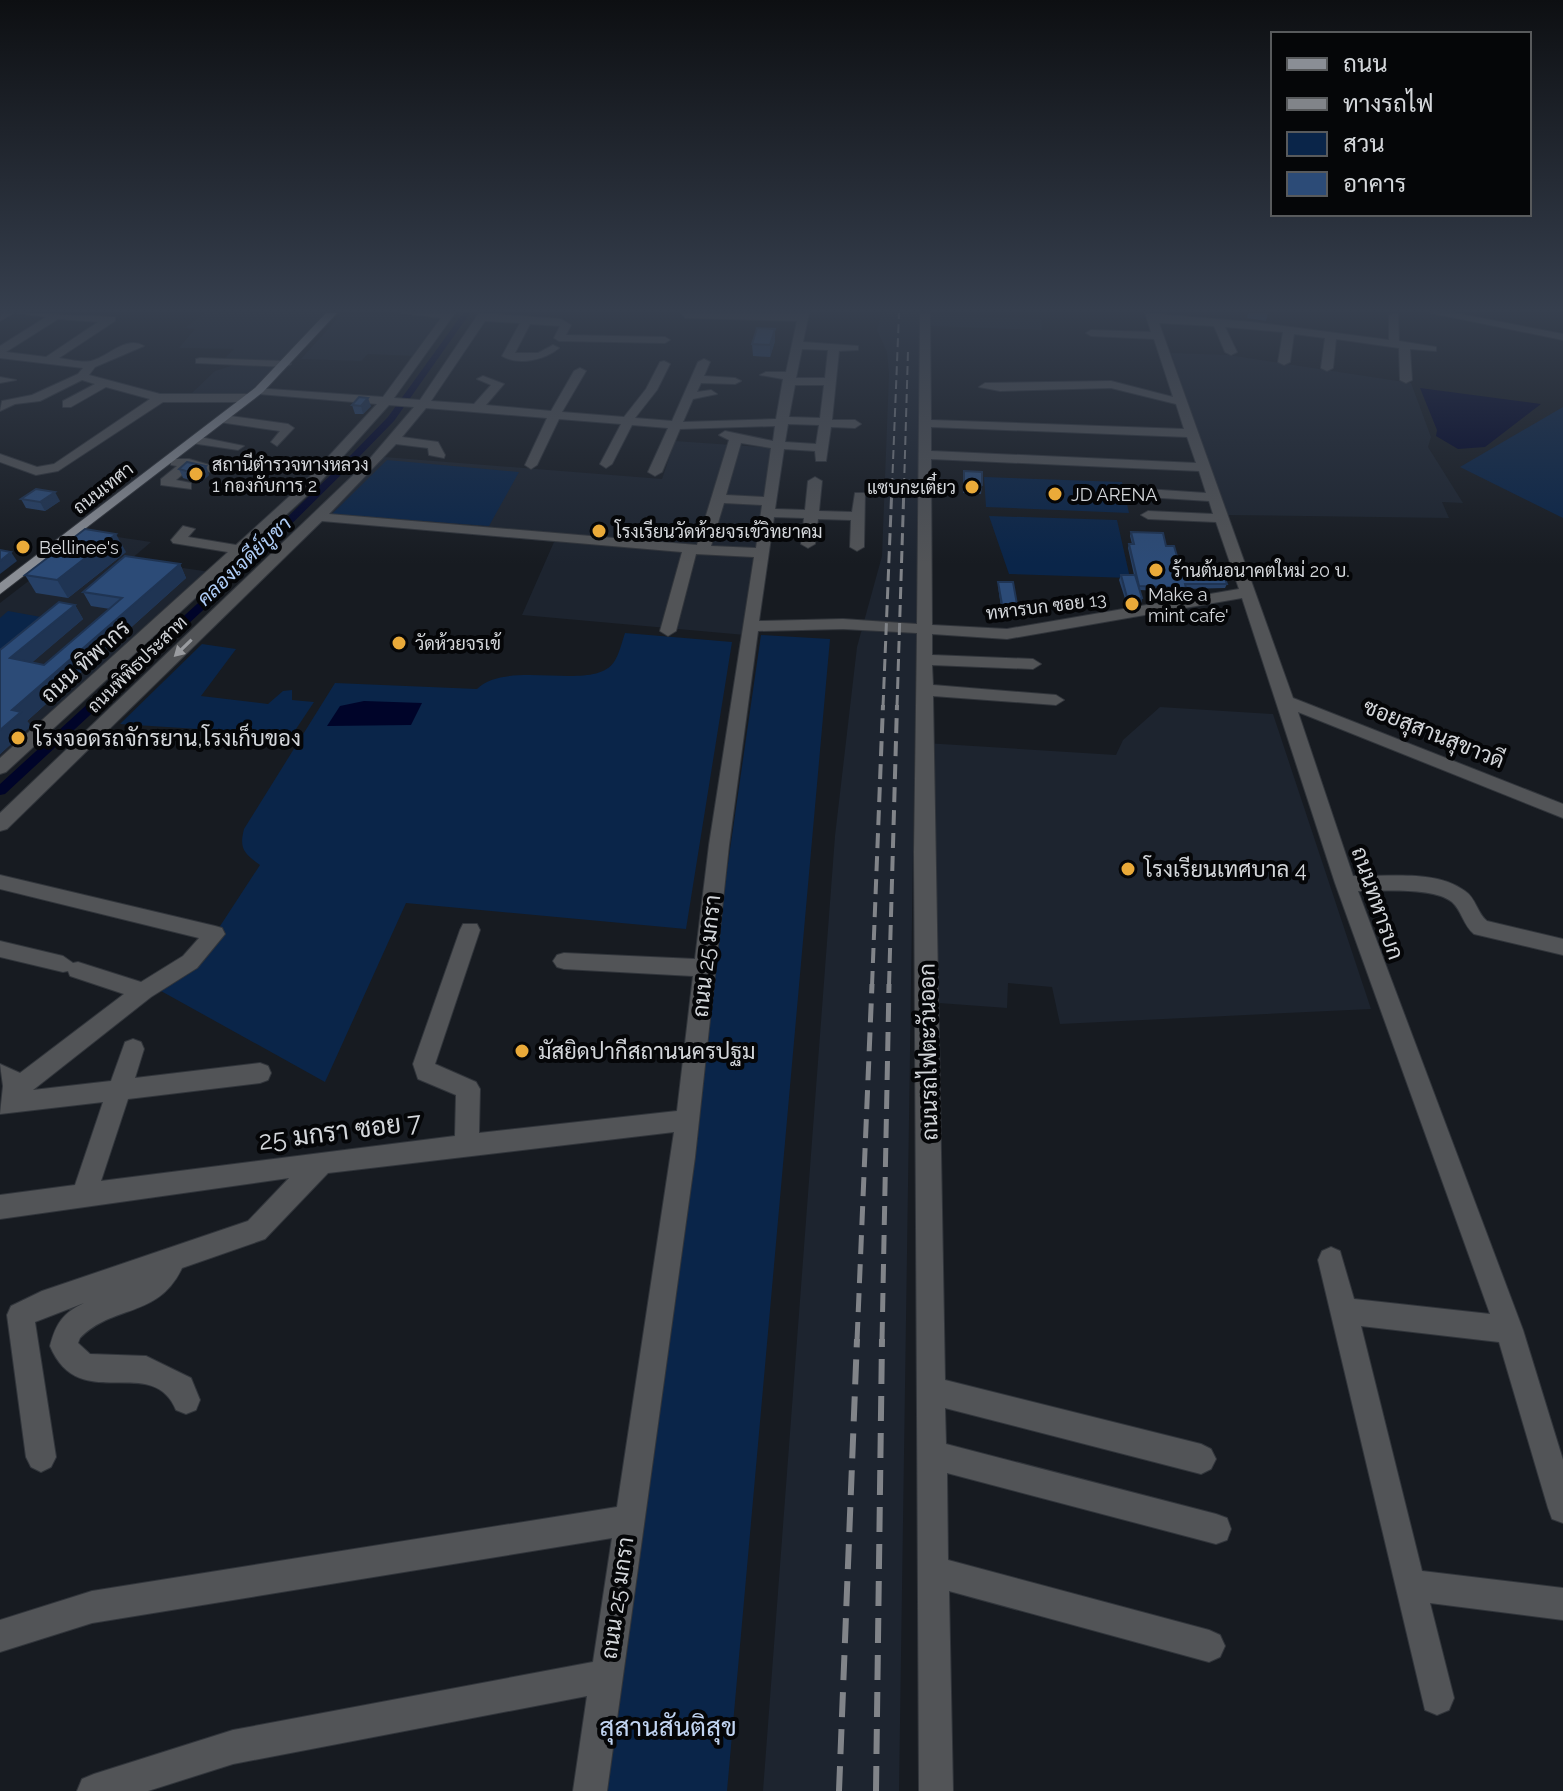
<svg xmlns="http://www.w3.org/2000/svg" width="1563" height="1791" viewBox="0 0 1563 1791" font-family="Raleway,Sarabun,sans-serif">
<rect width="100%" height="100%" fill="#171b21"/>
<g fill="#1d242f">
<path d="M204,313H326L245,398L192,393L215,371L240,363L221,362L234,349L179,348L195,329L185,328Z"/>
<path d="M882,313H921L899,1791H763L835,836L857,647L882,556L889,374L887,352L877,330Z"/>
<path d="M342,314L443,317L414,356L368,354L361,361L301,359Z"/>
<path d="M931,315L1041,319L1042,330L931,326Z"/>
<path d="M1171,353L1228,355L1411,383L1431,437L1428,447L1463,503L1442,502L1449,518L1226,515Z"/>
<path d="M675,441L775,448L745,635L522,615L554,542L320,521L384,457L662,479Z"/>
<path d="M91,533L151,542L130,560L210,572L0,761V603Z"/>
<path d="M1160,707L1273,714L1371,1009L1060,1024L1052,987L1008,983L1007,1008L939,1003L925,743L1116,755L1123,740Z"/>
</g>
<g fill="#0a2549">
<path d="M1563,407V518L1460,467Z"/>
<path d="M387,460L519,472L489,526L332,514Z"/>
<path d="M984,477L1122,482L1129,513L986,507Z"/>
<path d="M989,516L1117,520L1130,578L1009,574Z"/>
<path d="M8,611L41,617L0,651V618Z"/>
<path d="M625,633L732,642L686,929L406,903L325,1082L161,991L209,943L260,865C244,853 239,849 244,829L335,683L477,689C509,658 593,693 614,662C619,655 622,642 625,633Z"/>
<path d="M761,635L830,639L727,1791H594Z"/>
<path d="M202,644L236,649L201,696L268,704L283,691L292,690V700L314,702L292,735L120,724Z"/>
</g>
<g fill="#000429">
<path d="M1420,388L1541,404L1485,447L1458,449L1436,436L1437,430Z"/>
<path d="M364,701L422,703L411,725L327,726L340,706Z"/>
</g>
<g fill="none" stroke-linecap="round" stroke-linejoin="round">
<path fill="#000429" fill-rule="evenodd" d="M463,313H470L394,421L355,461L228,587L5,794L0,795V784L220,583L349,457L388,417Z"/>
<defs>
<g id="minor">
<path d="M1,313H14L0,321Z"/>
<path d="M18,313L115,317V321L59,358C68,359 81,363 91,361C108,357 126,335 144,346L95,367L89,375L160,394H248L254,398L248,402H163L58,471L36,475L0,462V454L37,467L54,464L150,399L106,387L71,407H63V401L95,384L82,380L40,401L15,404L0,411L2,401L32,395L78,374L83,368L0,358V346L46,317ZM58,319L98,322L46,357L6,352Z"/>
<path d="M401,313H455L394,398L420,400L479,313L561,319L571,325L566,335L665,337L670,340L665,343L559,341L554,338L560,326L530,324L515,353H538L553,345L559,348C545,360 518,366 502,356L520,323L485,321L431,401L474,404L491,385L477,379L483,376L504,384L486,405L551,411L574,371L580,368L586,371L562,412L624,417L646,389L660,362L664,361L670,364L657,390L635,418L672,421L698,362L704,359L710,362L704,376L735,378L741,381L735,384L701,383L697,392L711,390L717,394L693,399L683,422L776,419L783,379L760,375L766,372H786L797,321L685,318L681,313H809L803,342L858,346V350L839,351L832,420H855L861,424L855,428L831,427L826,461H816L815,451L784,449L775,509L805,510L808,481L815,477L822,481L819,511L852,512L855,493H865L864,547L857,551L850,547L851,520L818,519L815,544L808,548L801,544L804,518L774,517L759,621L843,619L917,624L920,313H930L931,420L1184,429L1176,404L1111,388L1000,391L979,387L985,383L1111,381L1173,397L1154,339L1091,336L1086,333L1091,330L1151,332L1145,313L1252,322L1389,340V315L1398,313L1399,341L1436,347V351L1410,349L1412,380L1406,383L1400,380L1399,348L1336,339L1333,368L1327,371L1321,368L1325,338L1294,334L1290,362L1284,365L1278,362L1283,332L1225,327L1237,352L1231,355L1225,352L1214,326L1159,323L1293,698L1563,804V818L1298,712L1353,876C1386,877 1436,869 1465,891C1476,898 1477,913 1487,921L1563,939V955L1474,934C1463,925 1462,911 1452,902C1434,887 1381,891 1358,891L1523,1330L1563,1460V1523L1552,1519L1548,1508L1499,1342L1361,1326L1422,1571L1563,1588V1620L1430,1603L1454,1698L1449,1710L1437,1715L1425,1710L1318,1260L1322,1251L1331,1247L1340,1251L1354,1299L1490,1314L1335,883L1242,598L1007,639L932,634V655L1033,659L1041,664L1033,669L932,665L933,685L1056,695L1064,700L1056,705L933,696L945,1380L1201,1444L1211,1449L1216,1459L1211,1469L1201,1474L945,1408L946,1444L1216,1514L1227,1518L1231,1529L1227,1540L1216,1544L947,1473L948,1560L1209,1630L1220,1635L1225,1646L1220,1657L1209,1662L949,1591L953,1791H919L914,852L917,633L843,629L758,631L729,845L695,1157L607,1791H573L587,1696L233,1764L148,1791H77L82,1779L94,1774L233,1730L593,1662L612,1538L92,1623L0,1652V1620L92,1591L617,1507L674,1132L328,1173L265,1239L182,1268C158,1319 113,1304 80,1338L78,1343L90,1354L146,1356L191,1378L200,1400L196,1410L186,1414L176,1410C152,1352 79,1416 50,1346C56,1323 63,1313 84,1303L35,1322L56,1457L51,1467L41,1472L31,1467L26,1457L7,1315L11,1306L42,1291L248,1221L289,1178L0,1219V1195L75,1185L103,1102L0,1114L3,1086L0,1064L20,1073L124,994L70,976L68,971L63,972L0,957V941L63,956L73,963L78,962L141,982L183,956L199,938L0,889V875L215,926L222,928L225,934L197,968L151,997L33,1090L111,1081L125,1042L133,1039L141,1042L144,1049L135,1078L260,1063L268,1066L271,1073L268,1080L260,1083L128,1099L101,1181L455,1136L456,1095L418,1079L413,1064L460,930L463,924H477L480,930L435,1064L476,1082L480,1089L479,1133L677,1111L693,976L564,969L557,967L553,961L557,955L564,953L695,959L709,845L754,557L696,554L676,631L668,636L660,631L682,552L322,521L7,829L0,831V813L367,462L414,407L389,405L313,490L6,772L0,774V758L228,552L173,543L171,540L183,526L195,529L188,537L236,545L303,484L377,404L259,394L253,390L255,388L383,397L441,318ZM802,349L828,350L825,378H796ZM795,385H824L820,418L789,417ZM426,408L547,418L525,465L531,469L537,465L559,419L621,424L600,464L606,468L612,464L632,425L668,428L648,472L655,476L662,472L680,429L775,426L773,441L725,431L719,435L729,440L697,545L329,514L396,444L428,448L429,455L444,458L445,455L438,442L402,437ZM788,424L819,425L816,444L785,442ZM931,427L1187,437L1196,463L931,451ZM741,443L771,448L764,497L726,495ZM931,459L1199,471L1206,493L1146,489L1139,493L1146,497L1209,501L1213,514L1148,511L1141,515L1148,519L1216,522L1239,589L1007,629L932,625ZM724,503L762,505L756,548L711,546Z"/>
<path d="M1431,313H1455L1563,334V340Z"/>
<path d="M200,358L285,361L291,364L285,367L196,363V359Z"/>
<path d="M0,377L16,380L0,383Z"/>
<path d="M223,415L288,424L294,428L277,446L271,442L280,431L219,422L217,419Z"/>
<path d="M195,436L244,446L238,450L191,443L189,440Z"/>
<path d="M171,459H189L223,469L216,473L190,468L176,480L191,483V489L161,485V479L177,466L171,465Z"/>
</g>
<path id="major" d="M326,313H337L263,392L0,594V583L255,388Z"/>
</defs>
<use href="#minor" stroke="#31353b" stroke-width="2"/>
<use href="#major" stroke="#31353b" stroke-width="2"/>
<use href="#minor" fill="#525457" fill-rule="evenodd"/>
<use href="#major" fill="#8a8e95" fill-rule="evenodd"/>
<g stroke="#818489" stroke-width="2" stroke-dasharray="9 5" stroke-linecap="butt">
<path d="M892,487L899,313"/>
<path d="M904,487L908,351"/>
</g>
<g stroke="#818489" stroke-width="3" stroke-dasharray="12 6" stroke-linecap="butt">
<path d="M883,707L892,485"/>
<path d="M897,707L904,485"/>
</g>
<g stroke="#818489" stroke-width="4" stroke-dasharray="15 8" stroke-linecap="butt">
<path d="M872,986L883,705"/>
<path d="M889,986L897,705"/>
</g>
<g stroke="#818489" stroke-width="5" stroke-dasharray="19 10" stroke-linecap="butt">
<path d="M857,1341L872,984"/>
<path d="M882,1341L889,984"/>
</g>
<g stroke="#818489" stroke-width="6" stroke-dasharray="25 12" stroke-linecap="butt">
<path d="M839,1791L857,1339"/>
<path d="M876,1791L882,1339"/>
</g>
</g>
<g fill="#264066">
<path d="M1248,313H1268L1266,321L1247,318Z"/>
<path d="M775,329V341L770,357L753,356L752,344Z"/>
<path d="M352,405L371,406L363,414H355Z"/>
<path d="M206,466L209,475L200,483L183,478L179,469Z"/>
<path d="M964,471L982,485L981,494L963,493Z"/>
<path d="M21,499L60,501L45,511L26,508Z"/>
<path d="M1131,532L1166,546L1181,570L1227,584L1225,588L1185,589L1184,592L1140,590L1142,598L1141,603L1127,605L1119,580L1121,575H1134L1128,548L1129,544H1132L1130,536Z"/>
<path d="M126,552L68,598L36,593L25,575Z"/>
<path d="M180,564L186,578L27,721L31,726L0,754V650L75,605L83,619L31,663L44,665L110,609L91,606L83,592Z"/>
<path d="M998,582L1018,610L1017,615H1002L998,586Z"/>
</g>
<g fill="#1f3453">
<path d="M775,329V341L770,357V345Z"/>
<path d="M368,398L371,406L363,414L361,406Z"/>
<path d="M206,466L209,475L200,483L196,474Z"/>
<path d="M55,492L60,501L45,511L40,502Z"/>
<path d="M116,534L126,552L68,598L57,580Z"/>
<path d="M11,552L17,561L0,574V561Z"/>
<path d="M180,564L186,578L27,721L31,726L0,754V730L12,710Z"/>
<path d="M1142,598L1141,603L1127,605L1128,601Z"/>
<path d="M75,605L83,619L20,673L10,658Z"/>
</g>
<g fill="#2c4b77" stroke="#1f3453" stroke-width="2">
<path d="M757,328L775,329L770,345L752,344Z"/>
<path d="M359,397L368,398L361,406L352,405Z"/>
<path d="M187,462L206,466L196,474L179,469Z"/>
<path d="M964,471L982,472V485L964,484Z"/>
<path d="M36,489L55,492L40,502L21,499Z"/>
<path d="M85,529L116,534L57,580L25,575Z"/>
<path d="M1131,532L1163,533L1166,546H1174L1181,570L1222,571L1227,584H1185L1186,588L1139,586L1129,544H1134Z"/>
<path d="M0,550L11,552L0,561Z"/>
<path d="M125,556L180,564L12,710L21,712L0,730V650L59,602L75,605L10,658L44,665L122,598L83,592Z"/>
<path d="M1121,575H1135L1142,598L1128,601Z"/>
<path d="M998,582H1013L1018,610H1003Z"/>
</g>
<defs><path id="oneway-solid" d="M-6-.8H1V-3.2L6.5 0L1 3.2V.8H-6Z" transform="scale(2)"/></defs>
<use fill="#9a9ca0" href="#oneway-solid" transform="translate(183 648) rotate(136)"/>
<linearGradient id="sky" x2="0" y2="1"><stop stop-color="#0d0f12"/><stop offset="0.55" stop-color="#363f4e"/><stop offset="1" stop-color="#363f4e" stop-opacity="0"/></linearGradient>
<rect width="1563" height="564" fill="url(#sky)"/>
<g fill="#eaaa39" stroke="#050608" stroke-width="3">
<circle cx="196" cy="474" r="8"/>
<circle cx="972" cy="487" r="8"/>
<circle cx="1055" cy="494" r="8"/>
<circle cx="599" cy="531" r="8"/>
<circle cx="23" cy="547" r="8"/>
<circle cx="1156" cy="570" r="8"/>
<circle cx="1132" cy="604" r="8"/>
<circle cx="399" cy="643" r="8"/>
<circle cx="18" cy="738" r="8"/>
<circle cx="1128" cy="869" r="8"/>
<circle cx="522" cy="1051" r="8"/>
</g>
<g text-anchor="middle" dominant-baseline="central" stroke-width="8" stroke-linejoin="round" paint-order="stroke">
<g font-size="18" fill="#d4d7db" stroke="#050608" text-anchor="start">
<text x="212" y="464">สถานีตำรวจทางหลวง<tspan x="212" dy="21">1 กองกับการ 2</tspan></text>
<text x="956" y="487" text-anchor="end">แซบกะเตี๋ยว</text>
<text x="1071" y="494">JD ARENA</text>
<text x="615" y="531">โรงเรียนวัดห้วยจรเข้วิทยาคม</text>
<text x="39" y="547">Bellinee's</text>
<text x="1172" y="570">ร้านต้นอนาคตใหม่ 20 บ.</text>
<text x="1148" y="594">Make a<tspan x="1148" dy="21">mint cafe'</tspan></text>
<text x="415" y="643">วัดห้วยจรเข้</text>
</g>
<g font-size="18" fill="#d4d7db" stroke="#050608">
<text transform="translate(103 488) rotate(-38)">ถนนเทศา</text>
<text transform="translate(1046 606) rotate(-7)">ทหารบก ซอย 13</text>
<text transform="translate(137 664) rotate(-44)">ถนนพิพิธประสาท</text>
</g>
<g font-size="20" font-style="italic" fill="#b0cef8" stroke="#050608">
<text transform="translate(244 561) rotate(-43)">คลองเจดีย์บูชา</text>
</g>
<g font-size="22" fill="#d4d7db" stroke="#050608">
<text transform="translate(85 661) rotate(-42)">ถนน ทิพากร</text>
<text transform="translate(1434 733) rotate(22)">ซอยสุสานสุขาวดี</text>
<text transform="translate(1378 903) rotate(71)">ถนนทหารบก</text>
<text transform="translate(706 956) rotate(-84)">ถนน 25 มกรา</text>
<text transform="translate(928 1052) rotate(-91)">ถนนรถไฟตะวันออก</text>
<text transform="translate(617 1598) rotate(-82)">ถนน 25 มกรา</text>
</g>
<g font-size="22" fill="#d4d7db" stroke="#050608" text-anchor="start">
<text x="34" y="738">โรงจอดรถจักรยาน,โรงเก็บของ</text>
<text x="1144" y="869">โรงเรียนเทศบาล 4</text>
<text x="538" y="1051">มัสยิดปากีสถานนครปฐม</text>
</g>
<g font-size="26" fill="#d4d7db" stroke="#050608">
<text transform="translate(340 1131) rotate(-7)">25 มกรา ซอย 7</text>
</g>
<g font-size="26" fill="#c2d5f2" stroke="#050608">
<text x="668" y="1727">สุสานสันติสุข</text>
</g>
</g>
<rect x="1271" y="32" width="260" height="184" fill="#050608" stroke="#585a5c" stroke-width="2"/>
<rect x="1287" y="58" width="40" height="12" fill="#8a8e95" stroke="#585a5c" stroke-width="2"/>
<text x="1343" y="72" font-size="24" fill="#d4d7db">ถนน</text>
<rect x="1287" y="98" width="40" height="12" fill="#818489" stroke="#585a5c" stroke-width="2"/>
<text x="1343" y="112" font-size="24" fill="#d4d7db">ทางรถไฟ</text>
<rect x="1287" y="132" width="40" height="24" fill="#0a2549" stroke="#585a5c" stroke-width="2"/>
<text x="1343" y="152" font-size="24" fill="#d4d7db">สวน</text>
<rect x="1287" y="172" width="40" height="24" fill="#2c4b77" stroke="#585a5c" stroke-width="2"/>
<text x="1343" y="192" font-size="24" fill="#d4d7db">อาคาร</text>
</svg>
